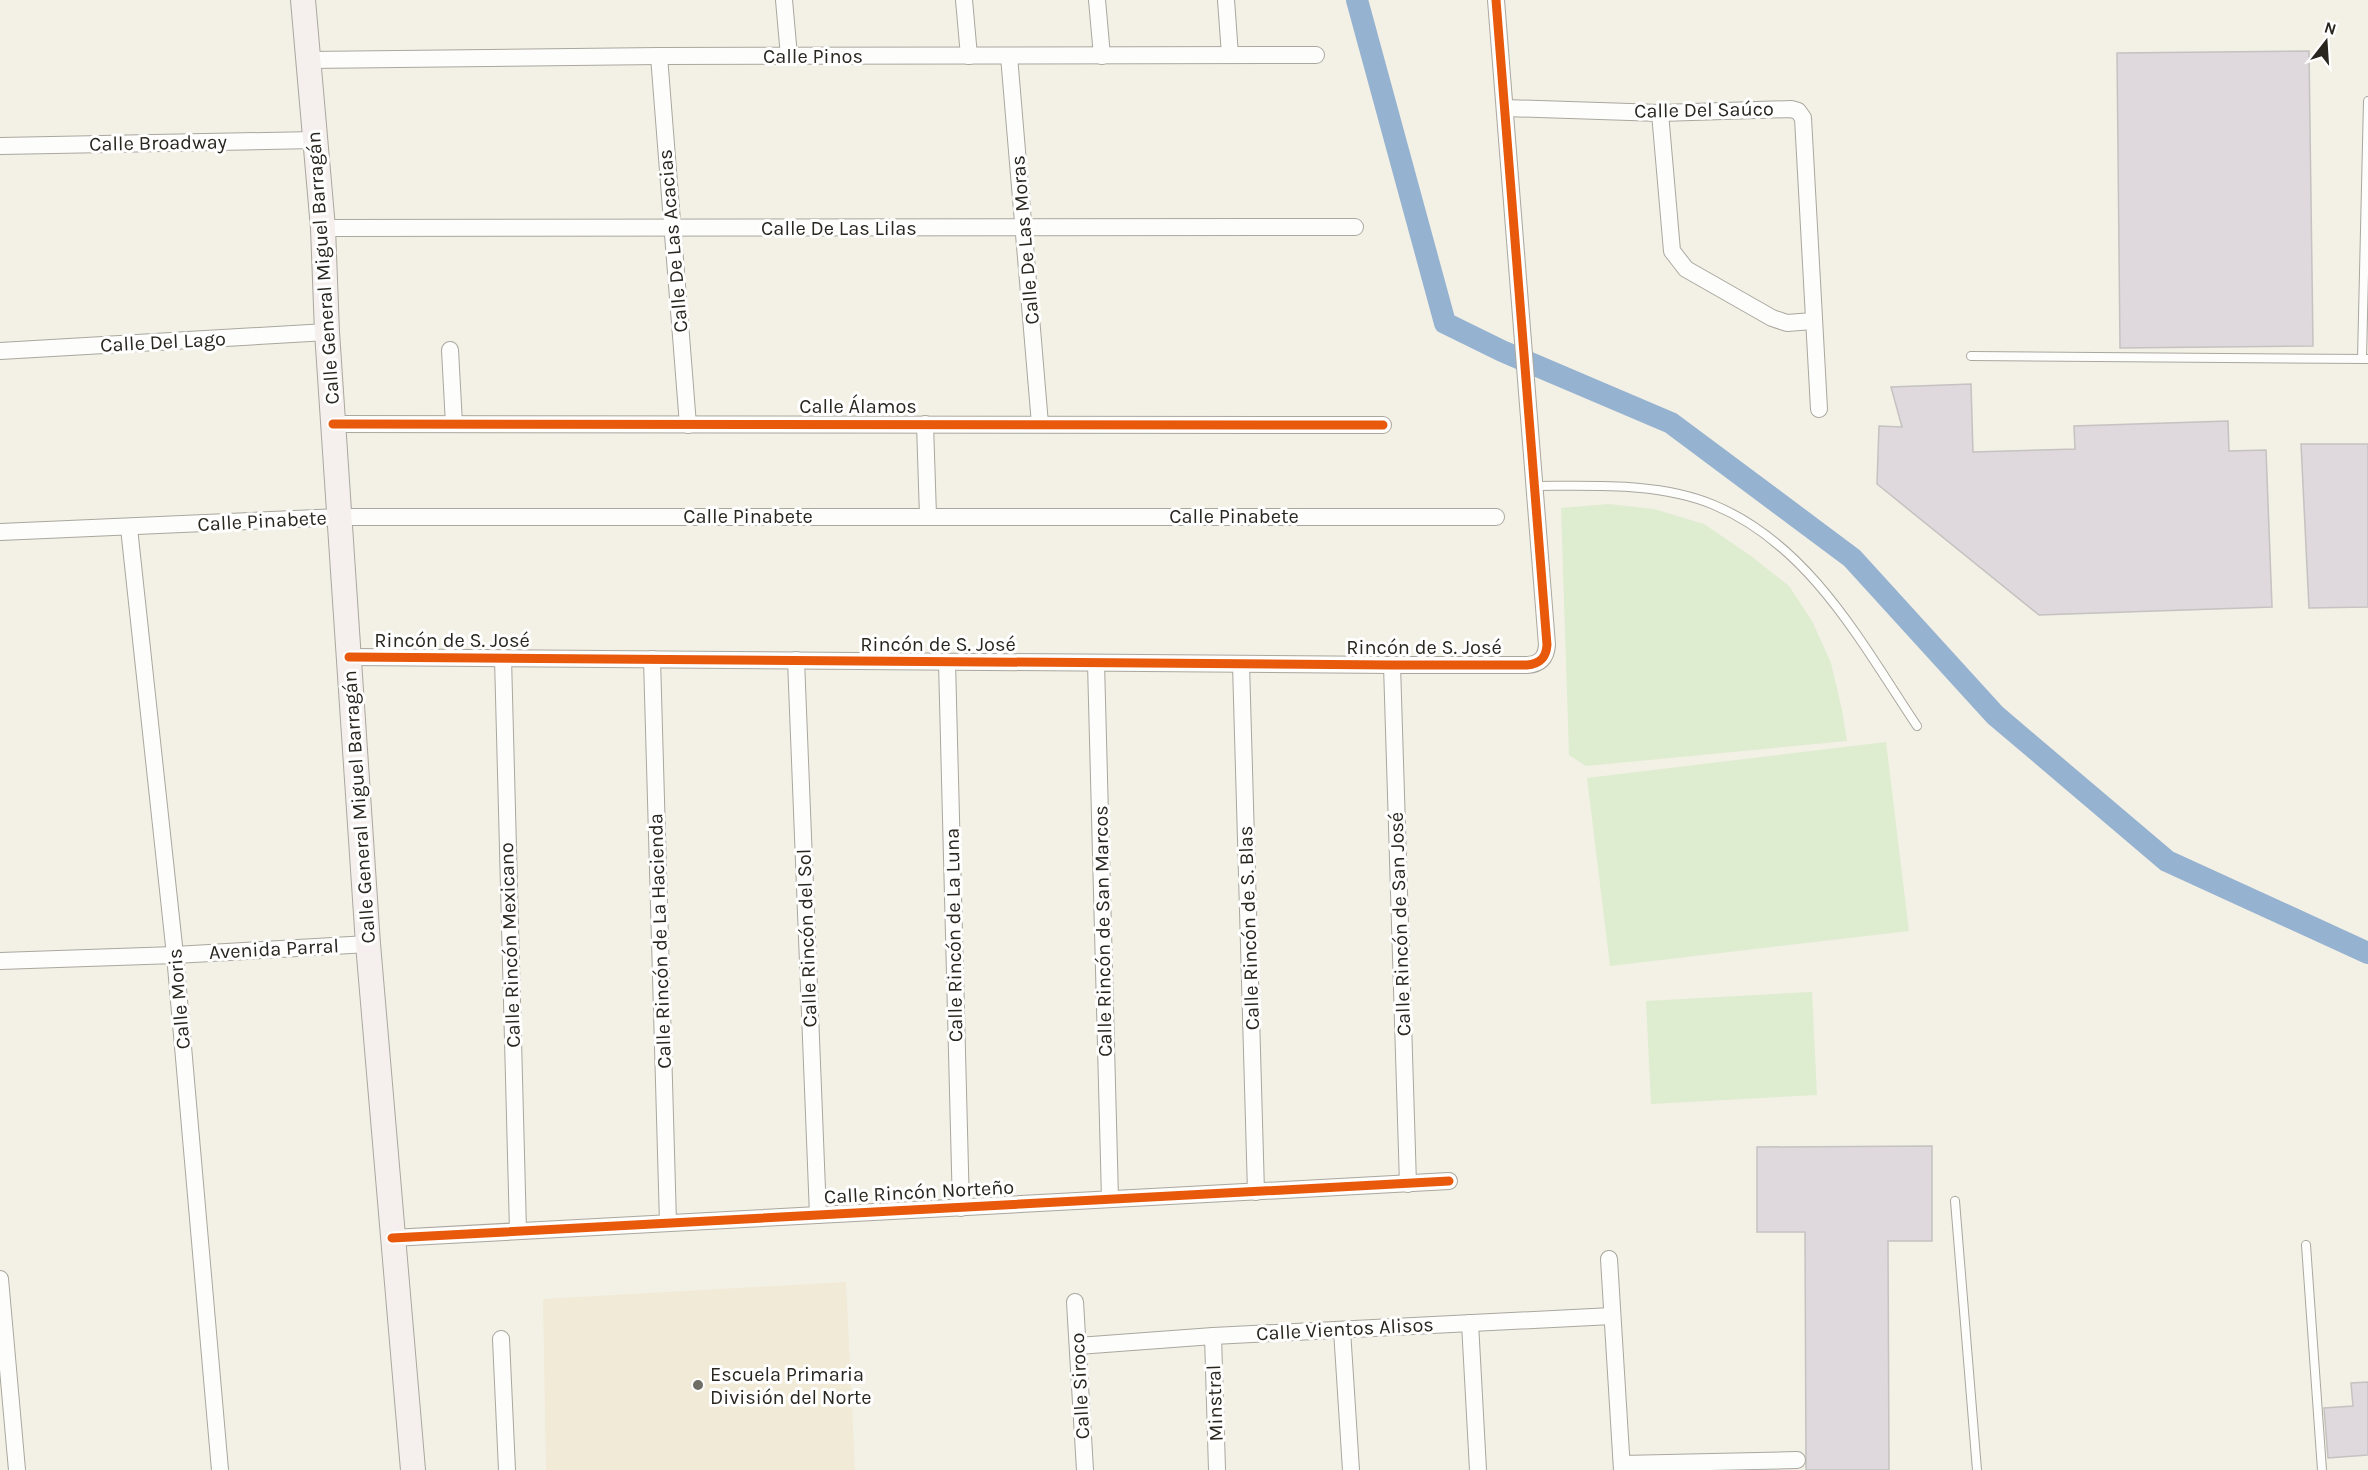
<svg xmlns="http://www.w3.org/2000/svg" width="2368" height="1470" viewBox="0 0 2368 1470" font-family="Karla,sans-serif">
<rect width="100%" height="100%" fill="#f3f0e5"/>
<path fill="#f1ead6" d="M846,1282L855,1470H546L543,1299Z"/>
<g fill="#deecd0">
<path d="M1608,504L1654,509L1704,524L1751,556L1789,586L1812,621L1831,663L1842,710L1847,741L1586,766L1569,755L1561,508Z"/>
<path d="M1886,742L1909,931L1610,966L1587,778Z"/>
<path d="M1812,992L1817,1095L1651,1104L1646,1001Z"/>
</g>
<g fill="none" stroke-linecap="round" stroke-linejoin="round">
<path stroke="#95b2d0" stroke-width="22" d="M1357,0L1445,323L1502,351L1671,423L1852,558L1995,715L2167,861L2368,953"/>
</g>
<g fill="#dfd8dd" stroke="#c5c2c1" stroke-width="1.5">
<path d="M2309,51L2313,346L2120,348L2117,53Z"/>
<path d="M1971,384L1973,452L2075,449L2074,426L2228,421L2229,451L2266,450L2272,607L2039,615L1877,484L1879,426L1902,427L1891,387Z"/>
<path d="M2301,444H2368V607L2309,608Z"/>
<path d="M1932,1146V1241H1888L1889,1470H1806L1805,1232H1757V1147Z"/>
<path d="M2368,1382V1455L2328,1458L2324,1408L2353,1406L2351,1383Z"/>
</g>
<g fill="none" stroke-linecap="round" stroke-linejoin="round">
<defs>
<g id="service">
<path d="M1971,356L2368,359"/>
<path d="M2362,359L2368,101"/>
<path d="M1534,486C1592,486 1660,482 1714,505C1810,545 1862,644 1917,726"/>
<path d="M1955,1201L1977,1470"/>
<path d="M2306,1245L2322,1470"/>
</g>
<g id="minor">
<path d="M784,0L789,56"/>
<path d="M964,0L969,56"/>
<path d="M1097,0L1102,56"/>
<path d="M1226,0L1230,55"/>
<path d="M659,56L688,425"/>
<path d="M1009,56L1040,424"/>
<path d="M309,60L659,56L1316,55"/>
<path d="M1505,108L1660,113L1791,109L1798,111L1803,118L1819,409"/>
<path d="M1660,113L1672,251L1686,269L1772,318L1787,323L1813,321"/>
<path d="M0,146L315,140"/>
<path d="M323,228L1355,227"/>
<path d="M450,350L454,424"/>
<path d="M0,351L327,332"/>
<path d="M333,424L1383,425"/>
<path d="M925,424L928,516"/>
<path d="M129,528L175,955L220,1470"/>
<path d="M0,532L340,517H1496"/>
<path d="M349,657L1392,665H1527C1540,664 1546,658 1547,645L1496,0"/>
<path d="M503,658L518,1231"/>
<path d="M652,659L668,1223"/>
<path d="M796,660L818,1215"/>
<path d="M947,662L961,1208"/>
<path d="M1096,663L1110,1199"/>
<path d="M1241,664L1256,1192"/>
<path d="M1392,665L1408,1184"/>
<path d="M0,961L175,955L368,944"/>
<path d="M392,1238L1449,1181"/>
<path d="M1609,1259L1622,1470"/>
<path d="M0,1279L17,1470"/>
<path d="M1075,1302L1085,1470"/>
<path d="M1470,1323L1478,1470"/>
<path d="M1342,1330L1351,1470"/>
<path d="M1213,1336L1217,1470"/>
<path d="M501,1339L507,1470"/>
<path d="M1078,1346L1213,1336L1612,1316"/>
<path d="M1622,1464L1797,1460"/>
</g>
<path id="secondary" d="M303,0L323,228L327,332L368,944L413,1470"/>
</defs>
<use href="#service" stroke="#a9a79f" stroke-width="10"/>
<use href="#minor" stroke="#a9a79f" stroke-width="18"/>
<use href="#secondary" stroke="#a9a79f" stroke-width="26"/>
<use href="#service" stroke="#fdfdfb" stroke-width="8"/>
<use href="#minor" stroke="#fdfdfb" stroke-width="16"/>
<use href="#secondary" stroke="#f5f0ee" stroke-width="24"/>
<defs>
<g id="cycleway">
<path d="M333,424L1383,425"/>
<path d="M349,657L1392,665H1527C1540,664 1546,658 1547,645L1496,0"/>
<path d="M392,1238L1449,1181"/>
</g>
</defs>
<use href="#cycleway" stroke="#fff" stroke-width="13"/>
<use href="#cycleway" stroke="#e8590c" stroke-width="9"/>
</g>
<circle fill="#706d64" stroke="#fff" stroke-width="2" cx="698" cy="1385" r="6"/>
<g text-anchor="middle" dominant-baseline="central" stroke-width="6" stroke-linejoin="round" paint-order="stroke">
<g font-size="20" fill="#29261f" stroke="#fff">
<text x="813" y="56">Calle Pinos</text>
<text transform="translate(1704 110) rotate(-1)">Calle Del Saúco</text>
<text transform="translate(158 143) rotate(-1)">Calle Broadway</text>
<text x="839" y="228">Calle De Las Lilas</text>
<text transform="translate(1025 240) rotate(-95)">Calle De Las Moras</text>
<text transform="translate(673 241) rotate(-95)">Calle De Las Acacias</text>
<text transform="translate(323 268) rotate(-94)">Calle General Miguel Barragán</text>
<text transform="translate(163 342) rotate(-3)">Calle Del Lago</text>
<text x="858" y="406">Calle Álamos</text>
<text x="748" y="516">Calle Pinabete</text>
<text x="1234" y="516">Calle Pinabete</text>
<text transform="translate(262 521) rotate(-3)">Calle Pinabete</text>
<text x="452" y="640">Rincón de S. José</text>
<text x="938" y="644">Rincón de S. José</text>
<text x="1424" y="647">Rincón de S. José</text>
<text transform="translate(359 807) rotate(-94)">Calle General Miguel Barragán</text>
<text transform="translate(1400 924) rotate(-92)">Calle Rincón de San José</text>
<text transform="translate(1249 928) rotate(-92)">Calle Rincón de S. Blas</text>
<text transform="translate(1103 931) rotate(-91)">Calle Rincón de San Marcos</text>
<text transform="translate(954 935) rotate(-91)">Calle Rincón de La Luna</text>
<text transform="translate(807 938) rotate(-92)">Calle Rincón del Sol</text>
<text transform="translate(660 941) rotate(-92)">Calle Rincón de La Hacienda</text>
<text transform="translate(510 945) rotate(-92)">Calle Rincón Mexicano</text>
<text transform="translate(274 949) rotate(-3)">Avenida Parral</text>
<text transform="translate(179 999) rotate(-95)">Calle Moris</text>
<text transform="translate(919 1192) rotate(-3)">Calle Rincón Norteño</text>
<text transform="translate(1345 1329) rotate(-3)">Calle Vientos Alisos</text>
<text transform="translate(1080 1386) rotate(-93)">Calle Siroco</text>
<text transform="translate(1215 1403) rotate(-92)">Minstral</text>
</g>
<g font-size="20" fill="#29261f" stroke="#fff" text-anchor="start">
<text x="710" y="1374">Escuela Primaria<tspan x="710" dy="23">División del Norte</tspan></text>
</g>
</g>
<g transform="translate(2326 42) rotate(17)" stroke="#ffffff" stroke-width="4.5" paint-order="stroke">
<path d="M0-4.5L10 22L0 15L-10 22Z" fill="#29261f"/>
<text y="-9" font-size="16" font-weight="bold" text-anchor="middle" fill="#29261f">N</text>
</g>
</svg>
